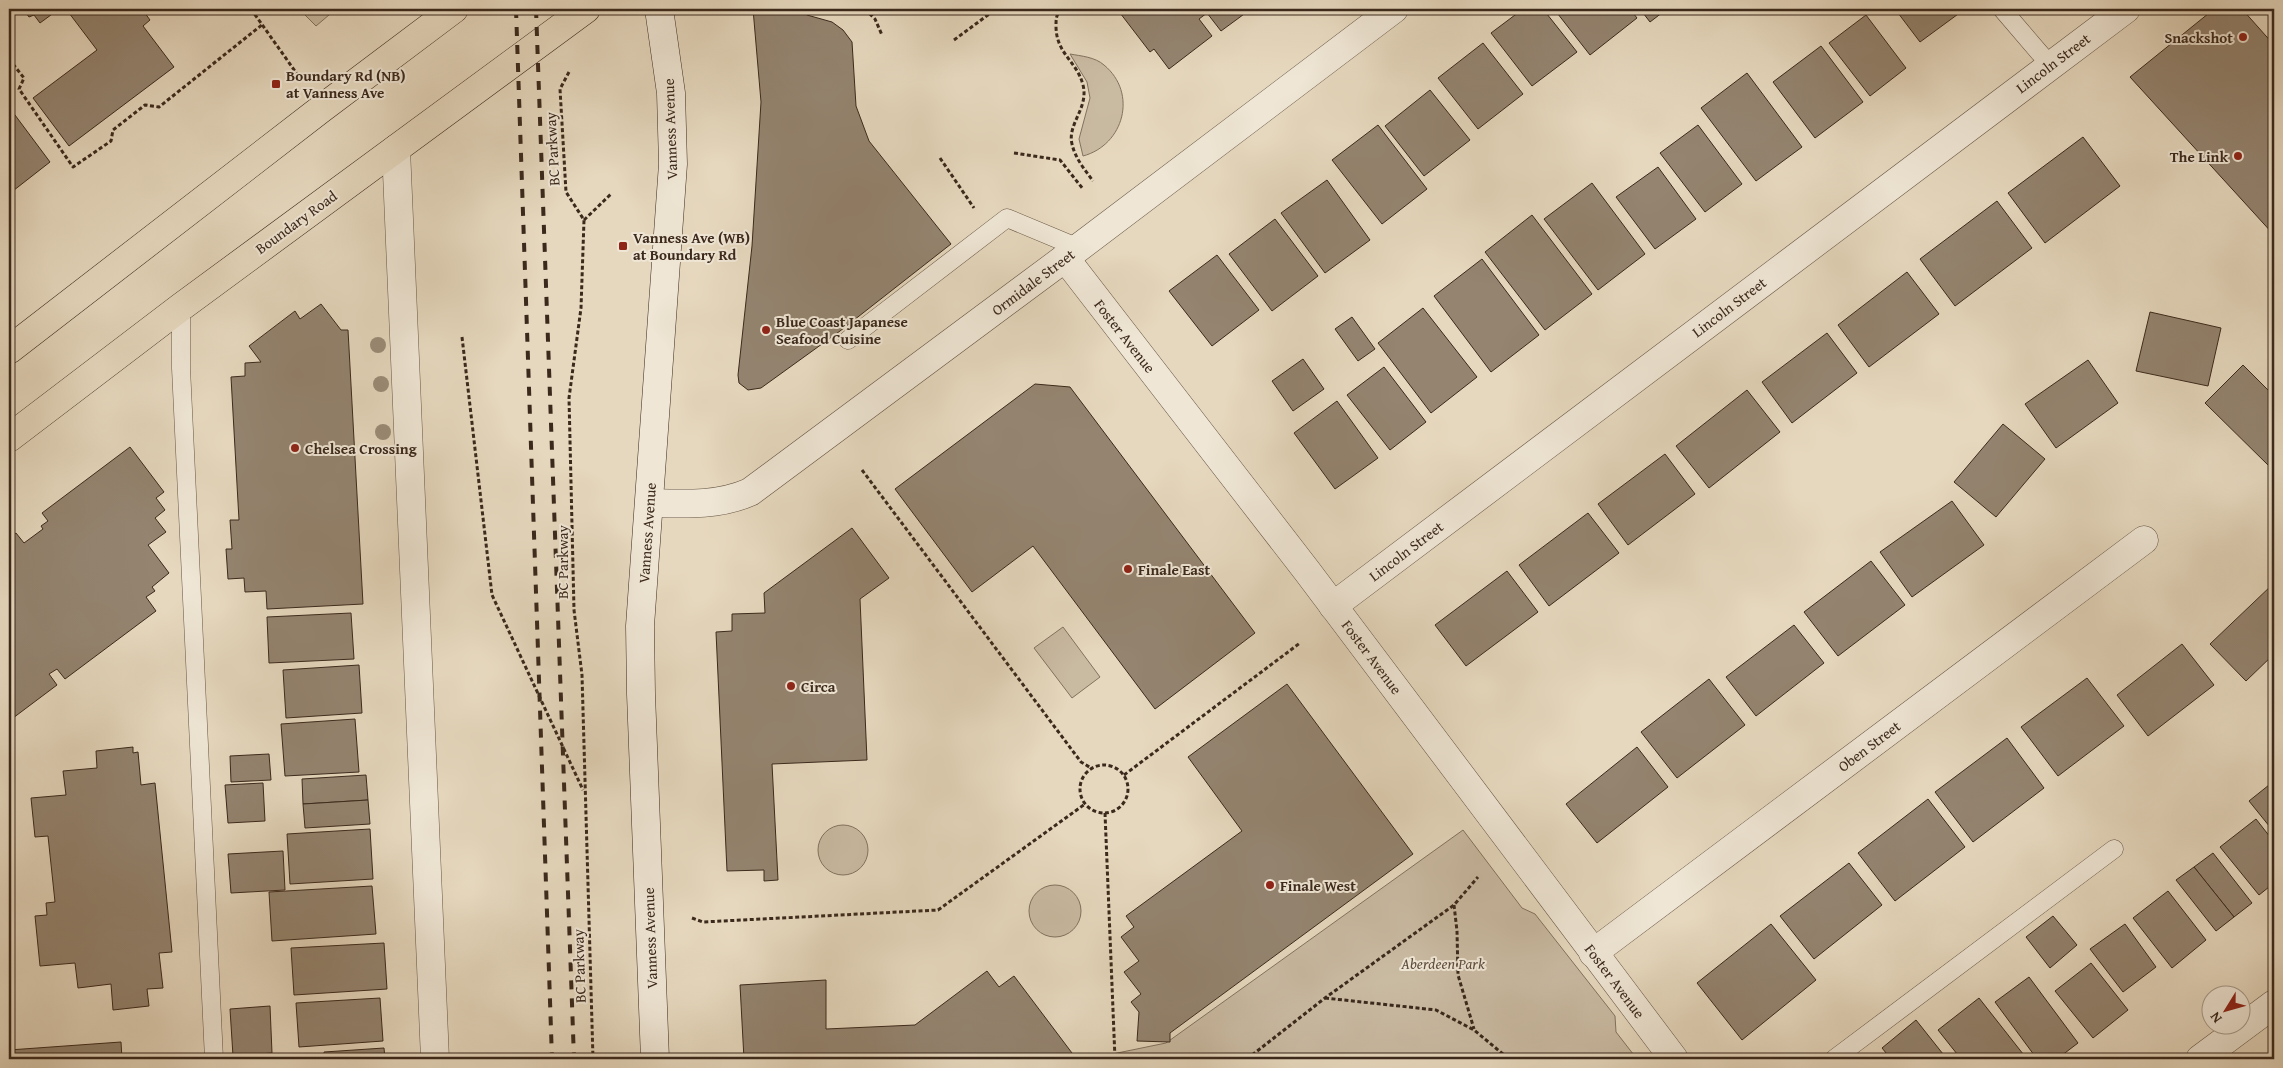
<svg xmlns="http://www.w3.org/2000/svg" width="2283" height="1068" viewBox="0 0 2283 1068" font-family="'Gentium Book Plus',serif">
<rect width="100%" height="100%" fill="#e6d8be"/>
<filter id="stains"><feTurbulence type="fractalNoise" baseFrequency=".004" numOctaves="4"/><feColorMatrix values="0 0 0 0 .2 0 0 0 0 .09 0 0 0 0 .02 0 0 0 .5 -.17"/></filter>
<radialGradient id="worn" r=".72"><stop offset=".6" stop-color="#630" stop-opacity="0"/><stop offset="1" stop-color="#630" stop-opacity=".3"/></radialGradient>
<g fill="#c9baa2" stroke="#82725f">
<path d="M299,9H336L316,26Z"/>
<path d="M1070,54C1081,56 1095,57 1104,65C1138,93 1124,145 1083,156L1079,139L1090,98L1087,82Z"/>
<path d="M1063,627L1100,677L1072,698L1034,648Z"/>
<circle cx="843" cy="850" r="25"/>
<path d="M1463,830L1522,908L1535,914L1615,1016L1616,1032L1637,1059H1088L1166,1043Z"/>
<circle cx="1055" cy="911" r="26"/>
</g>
<g fill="#948470" stroke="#3b291c">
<path d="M23,9H59L40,23L34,15L29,17Z"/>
<path d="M66,9H142L150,20L143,26L174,67L69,146L33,98L97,50Z"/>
<path d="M753,9H799L807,15L832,22L843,30L852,42L856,106L869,141L951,244L840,331L761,388L748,390L739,383L738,375L752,246L761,102Z"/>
<path d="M1117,9H1251L1221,31L1207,13L1199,19L1212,36L1169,69L1154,49L1150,52Z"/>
<path d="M1523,9H1543L1577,52L1532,86L1491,33Z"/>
<path d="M1554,9H1630L1637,18L1590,55Z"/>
<path d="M1640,9H1667L1650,22Z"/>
<path d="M1895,9H1965L1920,42Z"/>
<path d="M2214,9H2242L2274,45V235L2130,77Z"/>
<path d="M1866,15L1906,68L1870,96L1829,43Z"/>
<path d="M1483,43L1523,94L1478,129L1438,78Z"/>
<path d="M1821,46L1863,102L1815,138L1773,82Z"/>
<path d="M1747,73L1802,147L1756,181L1701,108Z"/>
<path d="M1430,90L1470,140L1424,176L1385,126Z"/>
<path d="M9,91L14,98L9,102Z"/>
<path d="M9,107L50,162L9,194Z"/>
<path d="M1378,125L1427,189L1382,224L1332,160Z"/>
<path d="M1698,125L1742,184L1705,212L1660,153Z"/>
<path d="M2083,137L2120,186L2045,243L2008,193Z"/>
<path d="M1658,167L1696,219L1655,249L1616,197Z"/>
<path d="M1327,180L1370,240L1325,273L1281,213Z"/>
<path d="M1592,183L1645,254L1598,290L1544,219Z"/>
<path d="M1997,201L2032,248L1955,306L1920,259Z"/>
<path d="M1532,215L1592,294L1545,330L1485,252Z"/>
<path d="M1275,219L1318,276L1272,311L1229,254Z"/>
<path d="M1217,255L1259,310L1212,346L1169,291Z"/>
<path d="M1482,259L1539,335L1491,372L1434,296Z"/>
<path d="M1907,272L1939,314L1869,367L1838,325Z"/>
<path d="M321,304L341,330H348L363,604L267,609L266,591L245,592L244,578L228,579L226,549H232L230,520H239L231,377L245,376V363L261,362L249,346L295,311L300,319Z"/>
<path d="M1423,308L1477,377L1431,413L1378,343Z"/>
<path d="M2150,312L2221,328L2208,386L2136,371Z"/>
<path d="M1352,317L1375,349L1358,361L1335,329Z"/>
<path d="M1827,333L1857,373L1792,423L1762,382Z"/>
<path d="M1303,359L1324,389L1293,411L1272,381Z"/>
<path d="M2088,360L2118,403L2056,448L2025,404Z"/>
<path d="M2243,365L2274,396V461L2269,466L2205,403Z"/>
<path d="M1384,367L1426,422L1390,450L1347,395Z"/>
<path d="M1035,384L1070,387L1255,633L1155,709L1033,546L972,592L895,489Z"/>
<path d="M1747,390L1780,432L1709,488L1676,446Z"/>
<path d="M1337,401L1378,458L1335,489L1294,433Z"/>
<path d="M2003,424L2045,459L1996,517L1954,482Z"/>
<path d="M130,447L164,492L156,498L165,510L155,518L166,532L148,545L169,573L152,587L155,591L146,597L156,611L65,679L57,669L49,674L57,685L9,721V538L16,533L24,543L43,529L41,526L48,521L42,513Z"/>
<path d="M1665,454L1695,494L1628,545L1598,504Z"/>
<path d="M1952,501L1984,545L1912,597L1880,552Z"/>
<path d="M1588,513L1619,553L1549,606L1519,565Z"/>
<path d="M852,528L889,578L860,599L867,760L772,764L778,880L764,881V870L727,871L716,632L732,631V614L765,613L764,593Z"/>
<path d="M1871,561L1905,605L1838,656L1804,612Z"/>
<path d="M1507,571L1538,612L1466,666L1435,625Z"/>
<path d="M2273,584L2274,654L2246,681L2210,644Z"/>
<path d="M351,613L354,659L269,663L267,617Z"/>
<path d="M1794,625L1824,663L1756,716L1726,677Z"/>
<path d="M2182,644L2214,685L2148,736L2117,695Z"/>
<path d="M359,665L362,713L286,718L283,670Z"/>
<path d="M2087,678L2124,726L2058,776L2021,727Z"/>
<path d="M1709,679L1745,725L1677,778L1641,732Z"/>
<path d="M1287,684L1413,854L1170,1033V1042L1137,1041L1139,1012L1131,1002L1141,994L1124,972L1139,961L1121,937L1134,927L1126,916L1242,831L1188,757Z"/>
<path d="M355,719L359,772L285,776L281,724Z"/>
<path d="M2007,738L2044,788L1973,842L1935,792Z"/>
<path d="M133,747V753L138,752L141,785L155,783L172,952L159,953L163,988L147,989L149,1006L113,1010L111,984L78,988L75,963L40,966L35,916L47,915L46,903L55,902L48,836L35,837L31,798L66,795L63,771L97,768L96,751Z"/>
<path d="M1637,747L1668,787L1597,843L1566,804Z"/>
<path d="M269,754L271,780L231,782L230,756Z"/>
<path d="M366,775L368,800L303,804L302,779Z"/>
<path d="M2274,781V832L2249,801Z"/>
<path d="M263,783L265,821L228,823L225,785Z"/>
<path d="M1928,799L1965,847L1895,901L1858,853Z"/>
<path d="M368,800L370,824L305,828L303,804Z"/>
<path d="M2256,819L2274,842V883L2259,895L2220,847Z"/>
<path d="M370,829L373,879L290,884L287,834Z"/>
<path d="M283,851L285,890L231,893L228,854Z"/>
<path d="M2213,853L2252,903L2234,917L2194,867Z"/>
<path d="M1849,863L1882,905L1814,959L1780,916Z"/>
<path d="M2194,867L2234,917L2216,931L2176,880Z"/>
<path d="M372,886L376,934L272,941L269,892Z"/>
<path d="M2168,891L2206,940L2172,968L2133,918Z"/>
<path d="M2053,916L2077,945L2050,968L2026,937Z"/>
<path d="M1771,924L1816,980L1742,1040L1697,983Z"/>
<path d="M2125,924L2156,967L2123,992L2090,949Z"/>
<path d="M384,943L387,989L294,995L291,948Z"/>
<path d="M2091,963L2128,1010L2093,1038L2055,991Z"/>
<path d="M987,971L999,987L1014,976L1072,1053L1064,1059H744L740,985L826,980V1029L915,1025Z"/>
<path d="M2029,977L2078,1043L2057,1059H2037L1995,1002Z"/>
<path d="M380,998L383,1041L299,1047L296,1003Z"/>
<path d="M1979,998L2027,1059H1961L1938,1030Z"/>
<path d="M270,1006L272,1053L233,1056L230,1009Z"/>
<path d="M1916,1020L1947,1059H1891L1882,1048Z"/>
<path d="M121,1042L122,1059H9V1050Z"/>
<path d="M384,1048L385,1059H324V1052Z"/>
</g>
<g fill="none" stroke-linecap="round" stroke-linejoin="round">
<defs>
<g id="lane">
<path d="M2002,9L2050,65"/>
<path d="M181,307V368L214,1059"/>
<path d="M848,340L1007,218L1079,248"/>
<path d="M1834,1059L2114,849"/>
</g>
<g id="street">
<path d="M396,149L435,1059"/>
<path d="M1065,258L1307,571L1674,1059"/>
<path d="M650,503C685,504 718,506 750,492L1065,258L1394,9"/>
<path d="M1333,606L2126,9"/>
<path d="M1593,953L2144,540"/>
<path d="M2200,1059L2274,1004"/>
</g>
<path id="secondary" d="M655,1059L641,694L640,626L673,164L671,93L659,9"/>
<g id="primary">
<path d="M9,350L321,109L454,9"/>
<path d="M9,438L181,307L586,9"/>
</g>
</defs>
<use href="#lane" stroke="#654" stroke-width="19"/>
<use href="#street" stroke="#654" stroke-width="29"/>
<use href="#secondary" stroke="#3b291c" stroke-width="29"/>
<use href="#primary" stroke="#3b291c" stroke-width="29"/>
<g stroke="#3b291c" stroke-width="3" stroke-dasharray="4 2.5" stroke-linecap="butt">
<path d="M251,9L302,81"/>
<path d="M865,9L875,19L882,35"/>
<path d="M1053,9L1058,12"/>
<path d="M1062,9C1056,14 1056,19 1056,26C1056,54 1077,61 1083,85C1089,108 1067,124 1072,144C1075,158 1085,170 1093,181"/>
<path d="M954,40L996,9"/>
<path d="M9,59L24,78L19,89L73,167L111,141L113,130L145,105L159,107L263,24"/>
<path d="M569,72L560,89L566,192L584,220L581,308L569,398L574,610L582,675L593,1059"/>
<path d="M1014,153L1060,160L1083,189"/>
<path d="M940,158L974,208"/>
<path d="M584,220L611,194"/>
<path d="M462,337L492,595L583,790"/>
<path d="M862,470L1081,762L1091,768"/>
<circle cx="1104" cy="789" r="24"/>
<path d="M1124,775L1300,643"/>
<path d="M1105,813L1115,1059"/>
<path d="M1454,905L1457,931L1458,975L1474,1029"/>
<path d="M692,918L703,922L938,910L1085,804"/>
<path d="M1325,998L1436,1010L1474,1030L1509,1059"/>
<path d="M1247,1059L1325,998L1454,905L1478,877"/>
</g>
<use href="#lane" stroke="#efe6d5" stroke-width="18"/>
<use href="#street" stroke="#efe6d5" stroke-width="28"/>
<use href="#secondary" stroke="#efe6d5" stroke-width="28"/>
<use href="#primary" stroke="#e6d8be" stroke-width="28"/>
<g stroke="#3b291c" stroke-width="4" stroke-dasharray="9 9" stroke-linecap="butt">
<path d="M516,9L552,1059"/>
<path d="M536,9L574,1059"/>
</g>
</g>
<g fill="#9b8c78">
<circle cx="378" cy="345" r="8"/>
<circle cx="381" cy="384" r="8"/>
<circle cx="383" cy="432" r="8"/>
</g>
<g fill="#8f2418" stroke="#efe6d5" stroke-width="2">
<circle cx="2243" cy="37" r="5"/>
<rect x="271" y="79" width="10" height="10" rx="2.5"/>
<circle cx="2238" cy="156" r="5"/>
<rect x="618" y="241" width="10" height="10" rx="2.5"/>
<circle cx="766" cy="330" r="5"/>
<circle cx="295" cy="448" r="5"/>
<circle cx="1128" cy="569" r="5"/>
<circle cx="791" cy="686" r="5"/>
<circle cx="1270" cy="885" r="5"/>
</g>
<g text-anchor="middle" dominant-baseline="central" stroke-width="4" stroke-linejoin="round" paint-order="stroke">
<g font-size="15" font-weight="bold" fill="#3b291c" stroke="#efe6d5" text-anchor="start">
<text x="2233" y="37" text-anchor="end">Snackshot</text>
<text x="286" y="75">Boundary Rd (NB)<tspan x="286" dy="17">at Vanness Ave</tspan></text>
<text x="2228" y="156" text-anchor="end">The Link</text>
<text x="633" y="237">Vanness Ave (WB)<tspan x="633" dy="17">at Boundary Rd</tspan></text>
<text x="776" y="321">Blue Coast Japanese<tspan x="776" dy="17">Seafood Cuisine</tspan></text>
<text x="305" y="448">Chelsea Crossing</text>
<text x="1138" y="569">Finale East</text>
<text x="801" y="686">Circa</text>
<text x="1280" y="885">Finale West</text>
</g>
<g font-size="15" fill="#3b291c" stroke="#efe6d5">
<text transform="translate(2053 63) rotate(-37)">Lincoln Street</text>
<text transform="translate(670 129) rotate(-92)">Vanness Avenue</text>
<text transform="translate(552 149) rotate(-93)">BC Parkway</text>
<text transform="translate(296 222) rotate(-36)">Boundary Road</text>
<text transform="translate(1033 282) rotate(-37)">Ormidale Street</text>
<text transform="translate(1729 307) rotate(-37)">Lincoln Street</text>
<text transform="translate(1125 336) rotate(52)">Foster Avenue</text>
<text transform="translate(647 533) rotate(-86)">Vanness Avenue</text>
<text transform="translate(1406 551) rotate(-37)">Lincoln Street</text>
<text transform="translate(562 562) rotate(-90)">BC Parkway</text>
<text transform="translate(1372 657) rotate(53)">Foster Avenue</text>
<text transform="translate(1869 746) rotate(-37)">Oben Street</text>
<text transform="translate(650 938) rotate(-92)">Vanness Avenue</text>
<text transform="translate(579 966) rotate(-92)">BC Parkway</text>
<text transform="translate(1615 981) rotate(53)">Foster Avenue</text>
</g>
<g font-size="15" font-style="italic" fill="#5e4d3e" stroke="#efe6d5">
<text x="1443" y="963">Aberdeen Park</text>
</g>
</g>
<rect width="2283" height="1068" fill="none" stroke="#e6d8be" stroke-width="30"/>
<rect x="10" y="10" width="2263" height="1048" fill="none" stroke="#3b291c" stroke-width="2.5"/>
<rect x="15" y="15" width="2253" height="1038" fill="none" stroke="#3b291c"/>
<g transform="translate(2226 1010) rotate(233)"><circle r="24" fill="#efe6d5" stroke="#a79a8b"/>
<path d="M0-4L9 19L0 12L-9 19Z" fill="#8f2418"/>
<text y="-8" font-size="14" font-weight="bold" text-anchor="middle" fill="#3b291c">N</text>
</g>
<rect width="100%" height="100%" filter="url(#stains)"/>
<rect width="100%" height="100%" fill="url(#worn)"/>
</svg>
